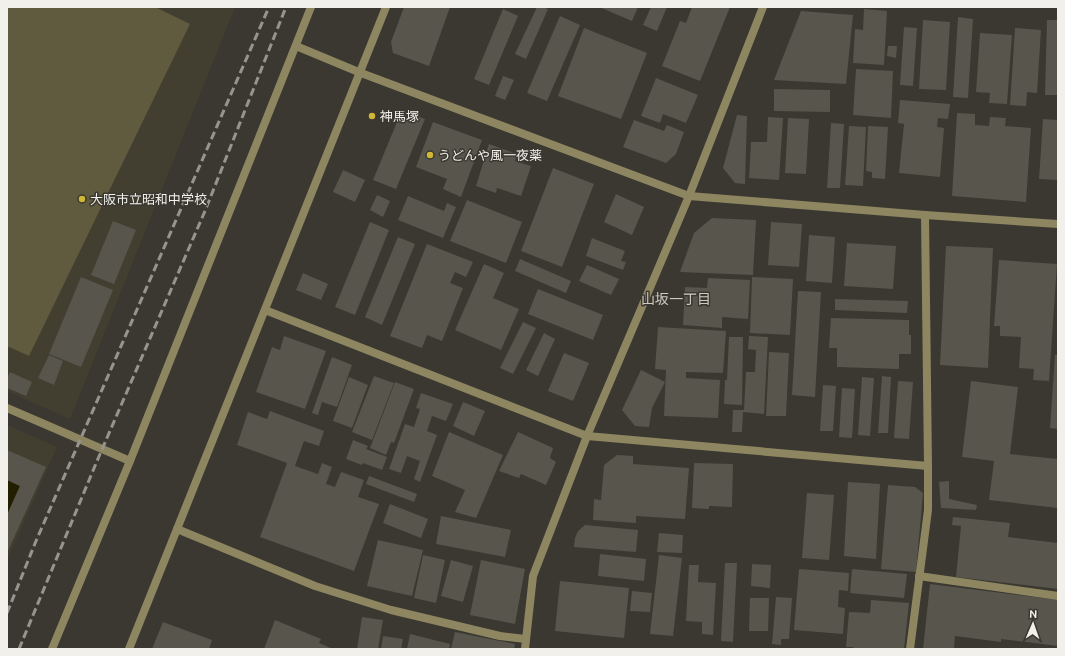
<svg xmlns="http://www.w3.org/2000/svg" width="1065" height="656" viewBox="0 0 1065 656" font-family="Ubuntu,'Noto Sans JP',sans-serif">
<rect width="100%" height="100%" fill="#3a3830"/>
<g fill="#423f30">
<path d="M7,7H235L70,419L7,391Z"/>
<path d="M7,425L57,447L7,560Z"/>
</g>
<path fill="#605a3e" d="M7,7H155L190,24L29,356L7,346Z"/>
<path fill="#241e01" d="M7,480L20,486L7,515Z"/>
<g fill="#57554c">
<path d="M404,7H450L429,66L393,53L391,42Z"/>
<path d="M537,7H543L548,9L526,59L515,54Z"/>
<path d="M599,7H638L632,21Z"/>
<path d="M651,7H667L657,31L643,25Z"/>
<path d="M692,7H730L700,81L662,66L680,21L686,23Z"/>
<path d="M503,9L518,16L489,85L474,79Z"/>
<path d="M864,9L887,11L884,65L853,63L855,29L863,30Z"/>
<path d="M801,11L853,15L846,84L774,80Z"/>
<path d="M560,16L580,25L547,101L527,93Z"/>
<path d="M958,17L973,19L968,98L953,97Z"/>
<path d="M923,20L950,22L946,90L919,89Z"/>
<path d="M1047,20H1058V95H1045Z"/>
<path d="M904,27L917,28L913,86L900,85Z"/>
<path d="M584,28L647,53L621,119L558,96Z"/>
<path d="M1015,28L1041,30L1037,93L1027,92L1026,106L1010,105Z"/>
<path d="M980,33L1012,35L1007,104L989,103L990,93L976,92Z"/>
<path d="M888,46H897L896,58L887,56Z"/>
<path d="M856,69L893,71L891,118L853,115Z"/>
<path d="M503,76L514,80L505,100L495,96Z"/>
<path d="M656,78L698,95L686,123L663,114L660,123L641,116Z"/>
<path d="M774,89L830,90V112L774,111Z"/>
<path d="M900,100L950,104L948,119L938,118L937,127L944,128L940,177L899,173L904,124L898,123Z"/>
<path d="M402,110L425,119L396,189L373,180Z"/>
<path d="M957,113L975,114V125L989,126L990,117L1006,118L1005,126L1031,128L1026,202L952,196Z"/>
<path d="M737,115L747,116L745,184L735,183L723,168Z"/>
<path d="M768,117L783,118L779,180L749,178L751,142H767Z"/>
<path d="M788,118L809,119L806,174L785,173Z"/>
<path d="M1043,119L1058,120V180L1039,179Z"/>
<path d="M634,120L664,131L667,125L684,132L676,154L666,163L623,147Z"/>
<path d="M433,122L482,140L461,197L443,189L447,179L416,167Z"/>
<path d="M831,123L844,124L840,188H827Z"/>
<path d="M849,126L866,127L863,186L845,185Z"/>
<path d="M868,126L888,127L885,179L872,178V172L866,171Z"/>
<path d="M489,144L517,154L515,161L531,166L521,196L497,188L496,193L476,186Z"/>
<path d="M553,168L594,184L562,267L521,251Z"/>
<path d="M343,170L365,180L355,202L333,192Z"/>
<path d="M616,194L644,207L632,235L604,222Z"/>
<path d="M377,195L390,201L383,217L370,210Z"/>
<path d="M408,196L444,211L447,203L456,207L443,238L398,220Z"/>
<path d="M467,200L522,222L506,263L450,241Z"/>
<path d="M712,218L756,220L753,275L680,272L694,233Z"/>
<path d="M113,221L136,230L114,284L91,275Z"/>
<path d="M370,222L389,230L355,315L335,307Z"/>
<path d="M771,222L802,224L799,267L768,265Z"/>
<path d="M809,235L835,237L832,283L806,281Z"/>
<path d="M398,237L415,244L382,325L365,317Z"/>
<path d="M592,238L625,251L621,261L626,262L623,270L586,256Z"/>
<path d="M847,243L896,246L893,289L844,286Z"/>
<path d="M427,244L473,262L466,277L455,272L450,283L463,288L442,341L427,335L422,348L390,336Z"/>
<path d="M946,246L993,248L988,368L940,365Z"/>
<path d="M520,259L571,281L566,293L515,271Z"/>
<path d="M999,260L1057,264L1049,381L1033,380L1034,369L1019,368L1021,337L1000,336V326H994Z"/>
<path d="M484,264L504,273L493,298L519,309L501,350L455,330Z"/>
<path d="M587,265L619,279L611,295L579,281Z"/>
<path d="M303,273L328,284L321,300L296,290Z"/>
<path d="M81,277L113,290L81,367L49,354Z"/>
<path d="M752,277L793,279L790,335L750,333Z"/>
<path d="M708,278L750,280L748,319L722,317V328L683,325L685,287L707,288Z"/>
<path d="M538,289L603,315L593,340L528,314Z"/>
<path d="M798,291L821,292L815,397L792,395Z"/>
<path d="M835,299L908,301L907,313L835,310Z"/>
<path d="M831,318L909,320V335H911V354H899V369L837,367V348H829Z"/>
<path d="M523,322L536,328L513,374L500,368Z"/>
<path d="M658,327L726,331L723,373L686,372V378L720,380L718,418L664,416L666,370L655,369Z"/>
<path d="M544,333L555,339L538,376L526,370Z"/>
<path d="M284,336L326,351L305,409L256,392L272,347L280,350Z"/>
<path d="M749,336L768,337L764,414L743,412L742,432H732L733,410H744L746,372H755L756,350L748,349Z"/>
<path d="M729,337H743L742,405L724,404L725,380H727Z"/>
<path d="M769,352L789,353L786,416H766Z"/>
<path d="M564,353L589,363L573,401L548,391Z"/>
<path d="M49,355L63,361L54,385L38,378Z"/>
<path d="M1055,355H1058V429L1050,428Z"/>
<path d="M332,357L352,365L337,407L322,402L318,415L312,413Z"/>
<path d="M641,370L665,382L652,408L649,427L635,426L622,410Z"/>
<path d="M10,372L32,382L26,396L7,388V378Z"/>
<path d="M374,376L394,383L372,440L352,432Z"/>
<path d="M882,376L891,377L888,433H878Z"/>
<path d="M349,377L368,385L352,428L333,421Z"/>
<path d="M862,377L874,378L870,436L858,435Z"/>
<path d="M898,381L913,382L909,439L894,438Z"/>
<path d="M971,381L1018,387L1010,454L1058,459V508L989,500L994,461L962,457Z"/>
<path d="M395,382L414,389L394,443L391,442L386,455L370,448Z"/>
<path d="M823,385L836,386L833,431H820Z"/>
<path d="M842,388L855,389L852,438L839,437Z"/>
<path d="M421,393L453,404L446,421L432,416L427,431L437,435L420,482L414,479L420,461L407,456L401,473L389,469L405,424L414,427L420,409L416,408Z"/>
<path d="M463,402L485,411L474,436L453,426Z"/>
<path d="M270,411L324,431L319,446L304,441L295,466L318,474L322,463L332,467L326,484L335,487L341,472L364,480L358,497L379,504L354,571L260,537L287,463L237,445L248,412L267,419Z"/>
<path d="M449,432L503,455L476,518L455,512L465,490L432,476Z"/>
<path d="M518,432L553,448L550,458L556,462L546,485L521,474L519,478L499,471Z"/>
<path d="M353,440L368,446L366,449L387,457L382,470L363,463L362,465L346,459Z"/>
<path d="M7,450L46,467L7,553V515L20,486L7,480Z"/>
<path d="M617,455L633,456V464L689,468L685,519L636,516V523L593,520L594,499L601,500L604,465Z"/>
<path d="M694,463L733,464L732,507L709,506V509L692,508Z"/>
<path d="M369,476L417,494L414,502L366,484Z"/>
<path d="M949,481V499L977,505L976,510L941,508L939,482Z"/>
<path d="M848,482L880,484L876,559L844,556Z"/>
<path d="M888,485L915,487L923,493L916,572L881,569Z"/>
<path d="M807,493L834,495L829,560L802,558Z"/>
<path d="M390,504L428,519L421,538L383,523Z"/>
<path d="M441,516L511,530L505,557L436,544Z"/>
<path d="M953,517L1010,523L1008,537L1058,543V589L956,577L961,526L952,525Z"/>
<path d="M585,525L638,530L636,552L574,547L575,538L578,531Z"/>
<path d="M659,533L683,535L682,553L657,552Z"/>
<path d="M378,540L423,550L412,596L367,586Z"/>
<path d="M600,554L646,559L644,581L598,576Z"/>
<path d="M423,555L445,560L436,603L414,598Z"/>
<path d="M659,555L682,558L673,636L650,634Z"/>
<path d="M451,560L473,566L463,602L441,596Z"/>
<path d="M481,560L525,569L515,624L470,615Z"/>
<path d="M725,563H737L733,642L721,641Z"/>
<path d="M752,564L771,565L770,588L751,586Z"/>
<path d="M689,565H699L698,582L716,583L713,635L702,634V622L686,621Z"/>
<path d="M799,569L849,573L848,591L839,590L838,607L845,608L843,634L794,630Z"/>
<path d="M852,569L907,574L904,598L850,593Z"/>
<path d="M560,581L629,588L624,638L555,631Z"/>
<path d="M930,584L1058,600V646L1001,639V642L955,636L954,649H923Z"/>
<path d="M632,591L652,593L650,612L630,611Z"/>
<path d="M776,597L792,598L789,639H781V645L772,644Z"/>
<path d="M750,598H769L768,631H749Z"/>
<path d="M871,600L909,603L904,649H853V647H846L849,612L870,613Z"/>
<path d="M362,617L383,620L378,649H357Z"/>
<path d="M275,620L321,639L319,643L333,649H264Z"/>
<path d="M163,622L212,640L209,649H152Z"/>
<path d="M455,632L515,644L514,649H451Z"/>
<path d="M410,634L450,644L449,649H407Z"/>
<path d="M383,636L403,639L401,649H381Z"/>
</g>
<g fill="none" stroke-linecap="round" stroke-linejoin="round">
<g stroke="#8e8661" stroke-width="8">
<path d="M296,46L361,73L689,196L925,215L1058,224"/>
<path d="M265,310L587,436L928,466"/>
<path d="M7,408L130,461"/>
<path d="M177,529L315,586L391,610L500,636L526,639"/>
<path d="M919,576L1058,596"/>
<path d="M52,649L130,461L311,7"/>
<path d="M129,649L386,7"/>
<path d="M525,649L533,576L587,436L689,196L763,7"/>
<path d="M910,649L928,510V466L925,215"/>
</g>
<g stroke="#96948d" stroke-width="3" stroke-dasharray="8 4" stroke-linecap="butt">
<path d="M7,613L36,541L269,7"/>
<path d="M19,649L97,461L205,211L286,7"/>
</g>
</g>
<g fill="#d1b736" stroke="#3a3830" stroke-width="1.5">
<circle cx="372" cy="116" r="4"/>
<circle cx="430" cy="155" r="4"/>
<circle cx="82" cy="199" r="4"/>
</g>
<g text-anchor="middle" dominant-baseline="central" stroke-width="3" stroke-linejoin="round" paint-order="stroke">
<g font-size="13" fill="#f1f0ea" stroke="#3a3830" text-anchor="start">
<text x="380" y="116">神馬塚</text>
<text x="438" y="155">うどんや風一夜薬</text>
<text x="90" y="199">大阪市立昭和中学校</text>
</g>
<g font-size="14" fill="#cdcbc1" stroke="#3a3830">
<text x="676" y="299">山坂一丁目</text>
</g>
</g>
<rect width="1065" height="656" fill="none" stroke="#f1f0ea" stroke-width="16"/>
<g transform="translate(1033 624) rotate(2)" stroke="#3a3830" stroke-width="3" paint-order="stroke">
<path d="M0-3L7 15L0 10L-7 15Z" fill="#f1f0ea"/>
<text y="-6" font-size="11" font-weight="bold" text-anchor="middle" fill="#f1f0ea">N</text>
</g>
</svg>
